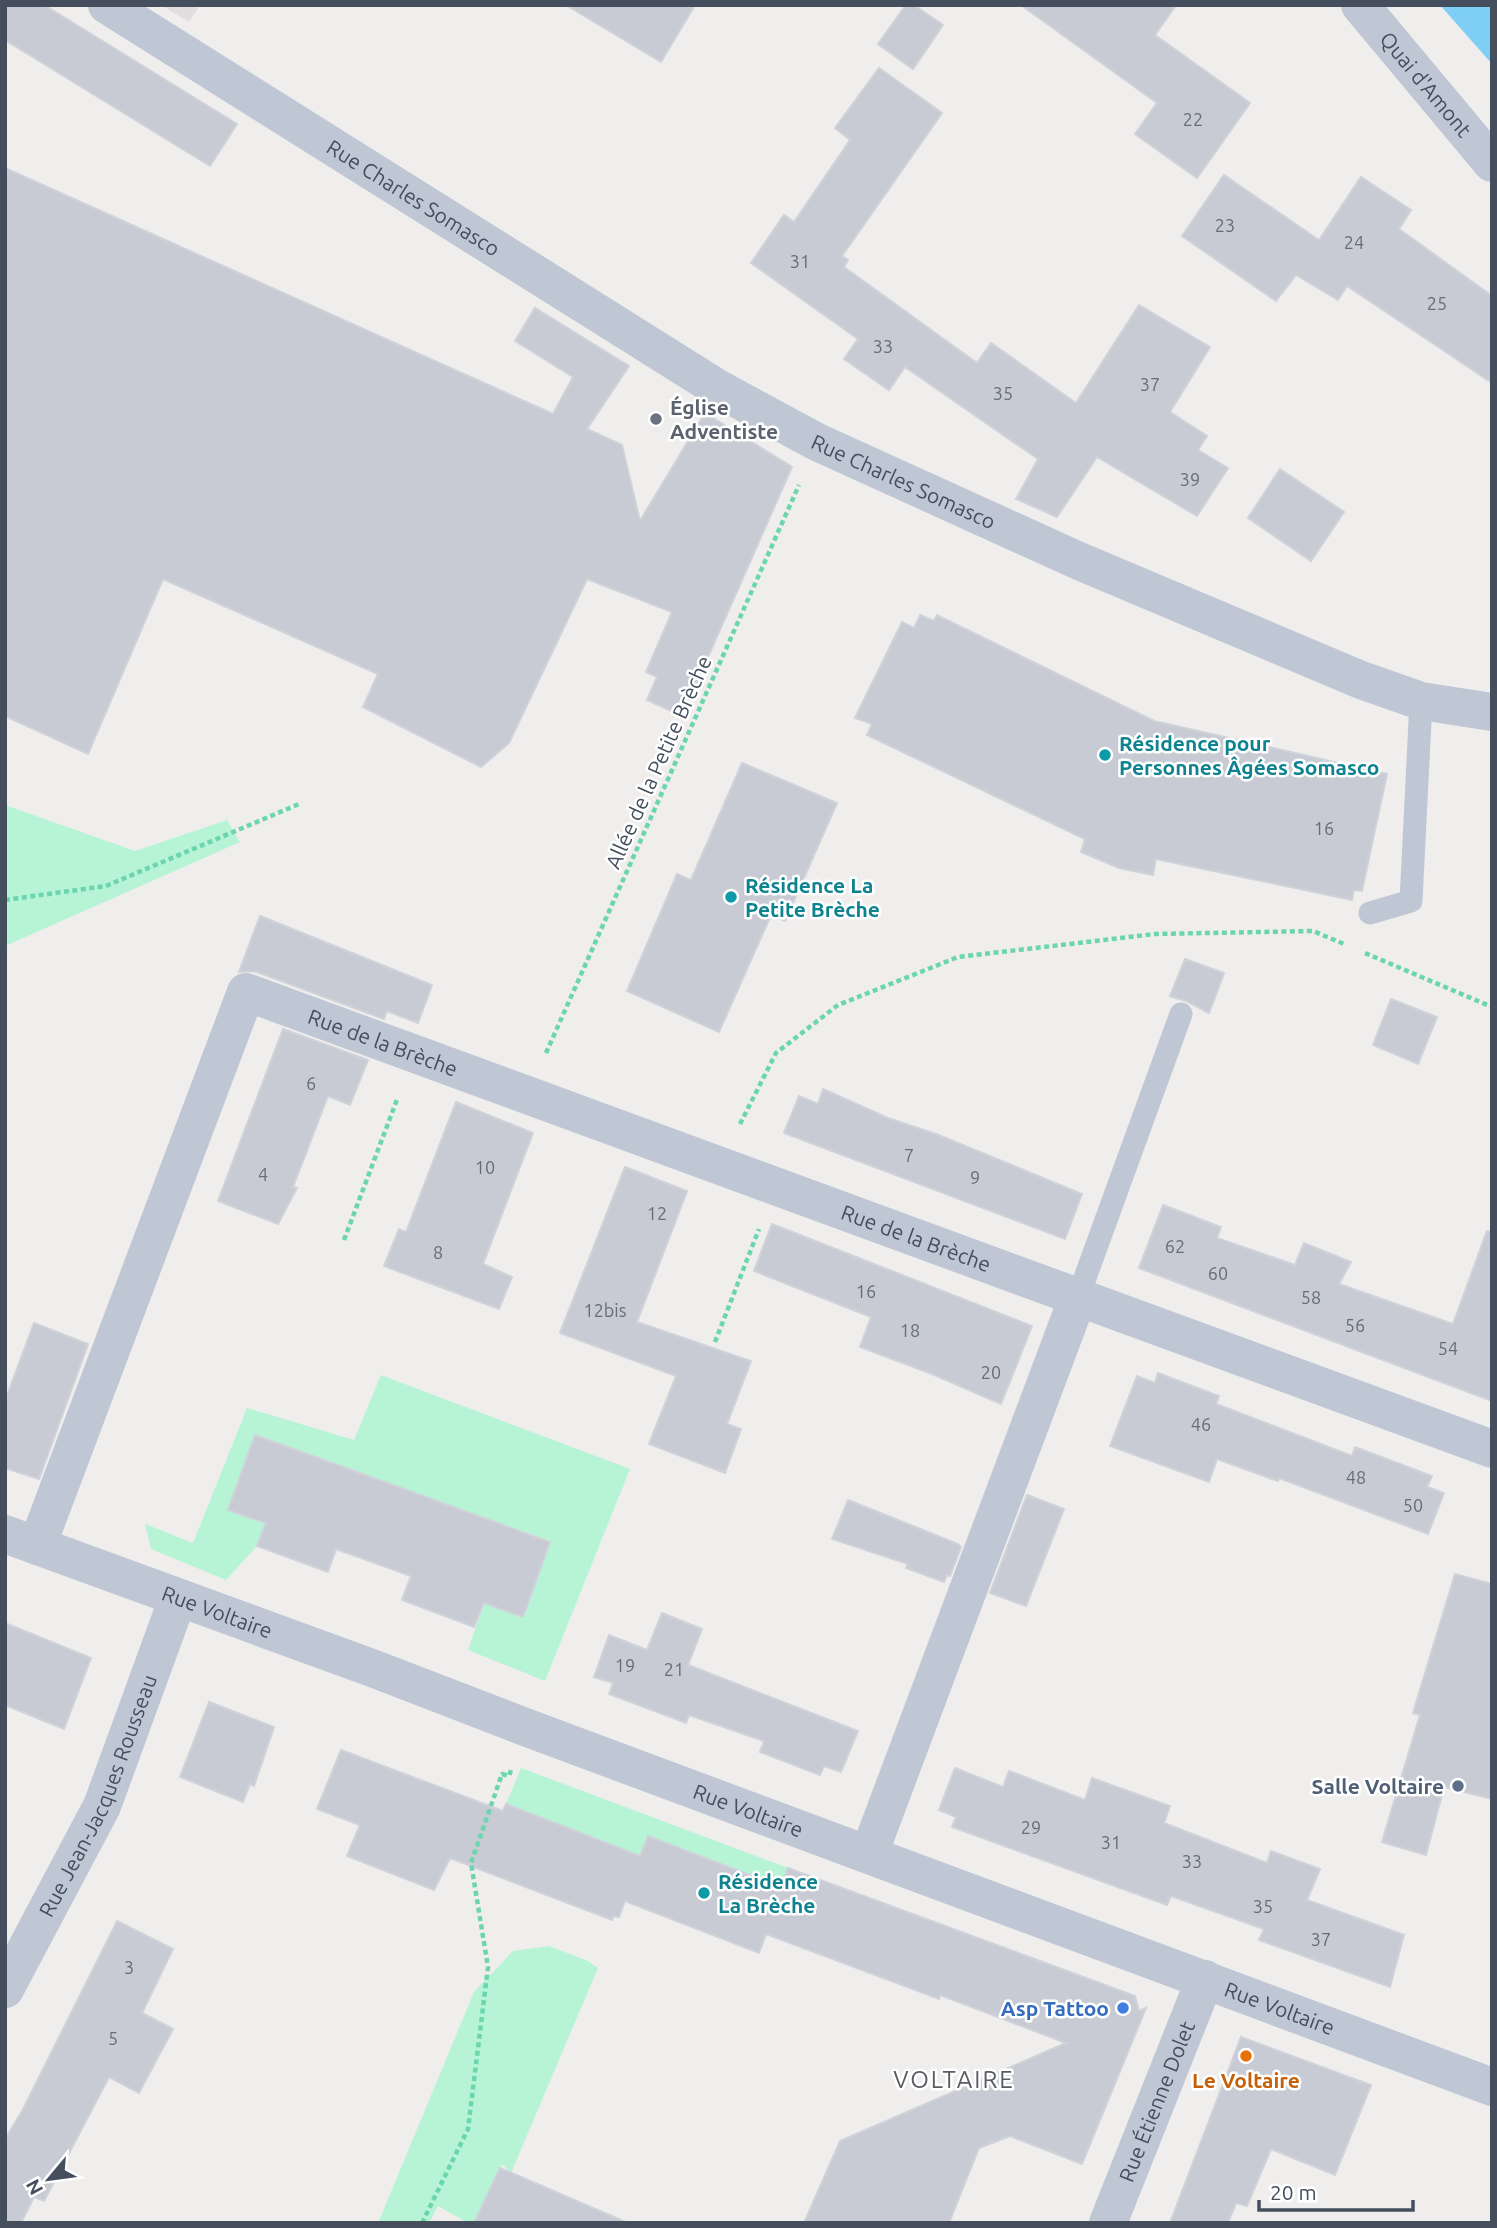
<svg xmlns="http://www.w3.org/2000/svg" width="1497" height="2228" viewBox="0 0 1497 2228" font-family="Ubuntu,sans-serif">
<rect width="100%" height="100%" fill="#f0eded"/>
<path fill="#e2dedf" d="M161,5H200L189,22Z"/>
<g fill="#b6f4d5">
<path d="M5,805L135,851L227,820L240,842L5,946Z"/>
<path d="M381,1375L630,1469L545,1681L468,1650L484,1603L523,1616L550,1541L255,1435L228,1510L266,1523L257,1546L226,1580L151,1549L145,1524L193,1543L247,1408L354,1440Z"/>
<path d="M521,1768L788,1868L781,1887L648,1837L640,1856L506,1804Z"/>
<path d="M549,1946L588,1961L598,1968L511,2173L502,2164L475,2223H468L438,2206L429,2223H378L474,1992L513,1951Z"/>
</g>
<path fill="#7ecef5" d="M1440,5H1492V64Z"/>
<g fill="#c8cbd4" stroke="#d0d2da" stroke-width="2">
<path d="M5,5H44L237,124L210,166L5,40Z"/>
<path d="M566,5H695L661,62Z"/>
<path d="M906,5H914L943,25L913,69L878,44Z"/>
<path d="M1021,5H1176L1155,35L1250,103L1197,178L1135,134L1157,103Z"/>
<path d="M879,68L942,113L842,256L848,260L844,267L977,363L991,343L1076,403L1139,305L1210,347L1170,412L1207,436L1198,450L1228,468L1197,516L1097,457L1057,517L1016,499L1038,459L905,367L889,390L844,359L858,339L751,263L784,215L794,222L850,140L835,128Z"/>
<path d="M5,168L553,414L573,377L515,341L535,308L629,366L587,429L622,445L640,521L705,413L792,467L682,716L647,700L657,677L646,672L672,612L587,579L509,743L481,767L363,707L378,674L163,579L88,754L5,716Z"/>
<path d="M1224,175L1319,240L1361,177L1411,210L1399,229L1492,296V383L1347,286L1338,300L1296,275L1276,301L1182,236Z"/>
<path d="M1280,469L1344,512L1311,561L1248,518Z"/>
<path d="M920,615L934,621L937,615L1154,721L1387,774L1362,891L1354,890L1352,900L1156,859L1153,875L1119,868L1081,852L1085,839L867,735L872,724L855,718L902,622L914,628Z"/>
<path d="M742,763L837,803L785,921L771,915L719,1032L627,991L677,874L691,880Z"/>
<path d="M260,916L432,985L418,1023L387,1011L384,1019L254,971L239,972Z"/>
<path d="M1185,959L1224,973L1209,1013L1186,1001L1170,996Z"/>
<path d="M1391,999L1437,1017L1418,1064L1373,1045Z"/>
<path d="M283,1029L368,1060L350,1105L328,1096L293,1187L297,1188L278,1224L218,1201Z"/>
<path d="M823,1089L888,1118L936,1134L1082,1194L1065,1239L784,1133L799,1096L818,1104Z"/>
<path d="M456,1102L533,1133L483,1264L512,1277L499,1309L384,1266L399,1229L406,1232Z"/>
<path d="M625,1167L687,1191L637,1322L751,1361L727,1424L741,1429L725,1473L649,1444L676,1376L560,1333Z"/>
<path d="M1163,1205L1221,1227L1217,1238L1295,1265L1304,1243L1351,1262L1339,1284L1453,1324L1487,1231L1492,1232V1401L1139,1268Z"/>
<path d="M772,1224L1032,1326L1001,1404L932,1374L860,1347L871,1317L754,1271Z"/>
<path d="M34,1323L88,1344L39,1479L5,1468V1401Z"/>
<path d="M1158,1373L1219,1396L1216,1404L1352,1456L1355,1447L1432,1476L1427,1487L1444,1493L1428,1534L1279,1478L1278,1481L1217,1459L1209,1482L1110,1446L1137,1376L1155,1383Z"/>
<path d="M255,1435L550,1542L523,1617L484,1603L474,1627L402,1600L411,1576L336,1549L328,1572L257,1546L266,1523L228,1510Z"/>
<path d="M1027,1495L1064,1509L1026,1606L990,1593Z"/>
<path d="M848,1500L958,1544L961,1547L950,1576L947,1575L944,1582L906,1568L908,1564L832,1539Z"/>
<path d="M1455,1574L1492,1584V1799L1444,1787L1426,1855L1382,1842L1420,1715L1413,1713Z"/>
<path d="M662,1613L702,1629L688,1665L858,1731L841,1772L824,1766L820,1775L760,1752L764,1741L689,1715L686,1723L609,1694L613,1683L594,1677L609,1635L647,1650Z"/>
<path d="M5,1623L91,1658L64,1729L5,1705Z"/>
<path d="M209,1702L274,1727L254,1786L250,1784L243,1802L180,1777Z"/>
<path d="M341,1750L503,1811L506,1804L640,1856L648,1836L781,1887L788,1868L1135,1996L1139,2011L1146,2008L1082,2164L1010,2136L979,2148L949,2223H804L840,2141L1066,2043L940,1995L939,1999L766,1934L759,1953L625,1901L619,1917L614,1916L612,1920L450,1858L434,1890L347,1856L360,1825L317,1809Z"/>
<path d="M955,1768L1003,1787L1009,1771L1085,1800L1092,1778L1170,1806L1164,1823L1267,1863L1271,1851L1320,1869L1307,1900L1404,1935L1390,1987L1259,1940L1264,1929L1171,1896L1167,1905L952,1827L956,1817L939,1810Z"/>
<path d="M117,1921L173,1949L142,2013L173,2029L139,2093L109,2077L44,2201L34,2197L21,2223H5V2139L22,2111Z"/>
<path d="M1241,2037L1371,2085L1335,2175L1271,2149L1247,2206L1236,2203L1228,2223H1170Z"/>
<path d="M500,2168L628,2223H474Z"/>
</g>
<g fill="none" stroke-linecap="round" stroke-linejoin="round">
<g stroke="#6ad5ae" stroke-width="4.5" stroke-dasharray="5 3.5" stroke-linecap="butt">
<path d="M5,900L106,886L299,804"/>
<path d="M1365,953L1492,1007"/>
<path d="M546,1053L799,485"/>
<path d="M740,1124L776,1053L838,1005L958,957L1155,934L1313,931L1344,944"/>
<path d="M344,1240L398,1097"/>
<path d="M715,1342L759,1229"/>
<path d="M422,2223L468,2129L488,1967L471,1863L502,1774L509,1776L511,1770"/>
</g>
<g stroke="#bfc7d4" stroke-width="23">
<path d="M1370,913L1411,901L1421,701"/>
<path d="M1078,1297L1181,1014"/>
</g>
<g stroke="#bfc7d4" stroke-width="38">
<path id="s1" d="M107,5L719,389L817,442L1079,561L1361,680L1421,701L1492,712"/>
<path id="s2" d="M1360,5L1492,163"/>
<path id="s3" d="M5,1534L372,1668L525,1727L1492,2087"/>
<path id="s4" d="M37,1546L246,992L1492,1449"/>
<path d="M869,1854L1078,1297"/>
<path id="s5" d="M5,1989L102,1806L178,1598"/>
<path id="s6" d="M1108,2223L1205,1979"/>
</g>
</g>
<circle fill="#6b7280" stroke="#fff" stroke-width="2.5" cx="656" cy="419" r="7"/>
<g fill="#0f9aa8" stroke="#fff" stroke-width="2.5">
<circle cx="1105" cy="755" r="7"/>
<circle cx="731" cy="897" r="7"/>
<circle cx="704" cy="1893" r="7"/>
</g>
<circle fill="#5c6f8a" stroke="#fff" stroke-width="2.5" cx="1458" cy="1786" r="7"/>
<circle fill="#3f7fe0" stroke="#fff" stroke-width="2.5" cx="1123" cy="2008" r="7"/>
<circle fill="#e8710a" stroke="#fff" stroke-width="2.5" cx="1246" cy="2056" r="7"/>
<g text-anchor="middle" dominant-baseline="central" stroke-width="5" stroke-linejoin="round" paint-order="stroke">
<g font-size="18" fill="#656d7b">
<text x="1193" y="119">22</text>
<text x="1225" y="225">23</text>
<text x="1354" y="242">24</text>
<text x="800" y="261">31</text>
<text x="1437" y="303">25</text>
<text x="883" y="346">33</text>
<text x="1150" y="384">37</text>
<text x="1003" y="393">35</text>
<text x="1190" y="479">39</text>
<text x="1324" y="828">16</text>
<text x="311" y="1083">6</text>
<text x="909" y="1155">7</text>
<text x="485" y="1167">10</text>
<text x="263" y="1174">4</text>
<text x="975" y="1177">9</text>
<text x="657" y="1213">12</text>
<text x="1175" y="1246">62</text>
<text x="438" y="1252">8</text>
<text x="1218" y="1273">60</text>
<text x="866" y="1291">16</text>
<text x="1311" y="1297">58</text>
<text x="605" y="1310">12bis</text>
<text x="1355" y="1325">56</text>
<text x="910" y="1330">18</text>
<text x="1448" y="1348">54</text>
<text x="991" y="1372">20</text>
<text x="1201" y="1424">46</text>
<text x="1356" y="1477">48</text>
<text x="1413" y="1505">50</text>
<text x="625" y="1665">19</text>
<text x="674" y="1669">21</text>
<text x="1031" y="1827">29</text>
<text x="1111" y="1842">31</text>
<text x="1192" y="1861">33</text>
<text x="1263" y="1906">35</text>
<text x="1321" y="1939">37</text>
<text x="129" y="1967">3</text>
<text x="113" y="2038">5</text>
</g>
<g font-size="21" fill="#444e5d" stroke="#fff">
<text stroke="none"><textPath href="#s2" startOffset="103">Quai d'Amont</textPath></text>
<text stroke="none"><textPath href="#s1" startOffset="362">Rue Charles Somasco</textPath></text>
<text stroke="none"><textPath href="#s1" startOffset="929">Rue Charles Somasco</textPath></text>
<text transform="translate(658 762) rotate(-66)">Allée de la Petite Brèche</text>
<text stroke="none"><textPath href="#s4" startOffset="738">Rue de la Brèche</textPath></text>
<text stroke="none"><textPath href="#s4" startOffset="1306">Rue de la Brèche</textPath></text>
<text stroke="none"><textPath href="#s3" startOffset="226">Rue Voltaire</textPath></text>
<text stroke="none"><textPath href="#s5" startOffset="215">Rue Jean-Jacques Rousseau</textPath></text>
<text stroke="none"><textPath href="#s3" startOffset="793">Rue Voltaire</textPath></text>
<text stroke="none"><textPath href="#s3" startOffset="1360">Rue Voltaire</textPath></text>
<text stroke="none"><textPath href="#s6" startOffset="131">Rue Étienne Dolet</textPath></text>
</g>
<g font-size="21" font-weight="bold" fill="#5b616d" stroke="#fff" text-anchor="start">
<text x="670" y="407">Église<tspan x="670" dy="24">Adventiste</tspan></text>
</g>
<g font-size="21" font-weight="bold" fill="#0d838f" stroke="#fff" text-anchor="start">
<text x="1119" y="743">Résidence pour<tspan x="1119" dy="24">Personnes Âgées Somasco</tspan></text>
<text x="745" y="885">Résidence La<tspan x="745" dy="24">Petite Brèche</tspan></text>
<text x="718" y="1881">Résidence<tspan x="718" dy="24">La Brèche</tspan></text>
</g>
<g font-size="21" font-weight="bold" fill="#4e5e75" stroke="#fff" text-anchor="end">
<text x="1444" y="1786">Salle Voltaire</text>
</g>
<g font-size="21" font-weight="bold" fill="#366cbe" stroke="#fff" text-anchor="end">
<text x="1109" y="2008">Asp Tattoo</text>
</g>
<g font-size="21" font-weight="bold" fill="#c56008" stroke="#fff">
<text x="1246" y="2080">Le Voltaire</text>
</g>
<g font-size="24" letter-spacing="2" fill="#595c63" stroke="#fff">
<text x="954" y="2079">VOLTAIRE</text>
</g>
</g>
<rect width="1497" height="2228" fill="none" stroke="#444e5d" stroke-width="14"/>
<g transform="translate(49 2179) rotate(241)" stroke="#ffffff" stroke-width="5" paint-order="stroke">
<path d="M0-5L12 26L0 18L-12 26Z" fill="#444e5d"/>
<text y="-10" font-size="19" font-weight="bold" text-anchor="middle" fill="#444e5d">N</text>
</g>
<path d="M1259 2200v10h154v-10" fill="none" stroke="#444e5d" stroke-width="3.5"/>
<text x="1270" y="2200" font-size="21" fill="#444e5d" stroke="#ffffff" stroke-width="5" paint-order="stroke">20 m</text>
</svg>
